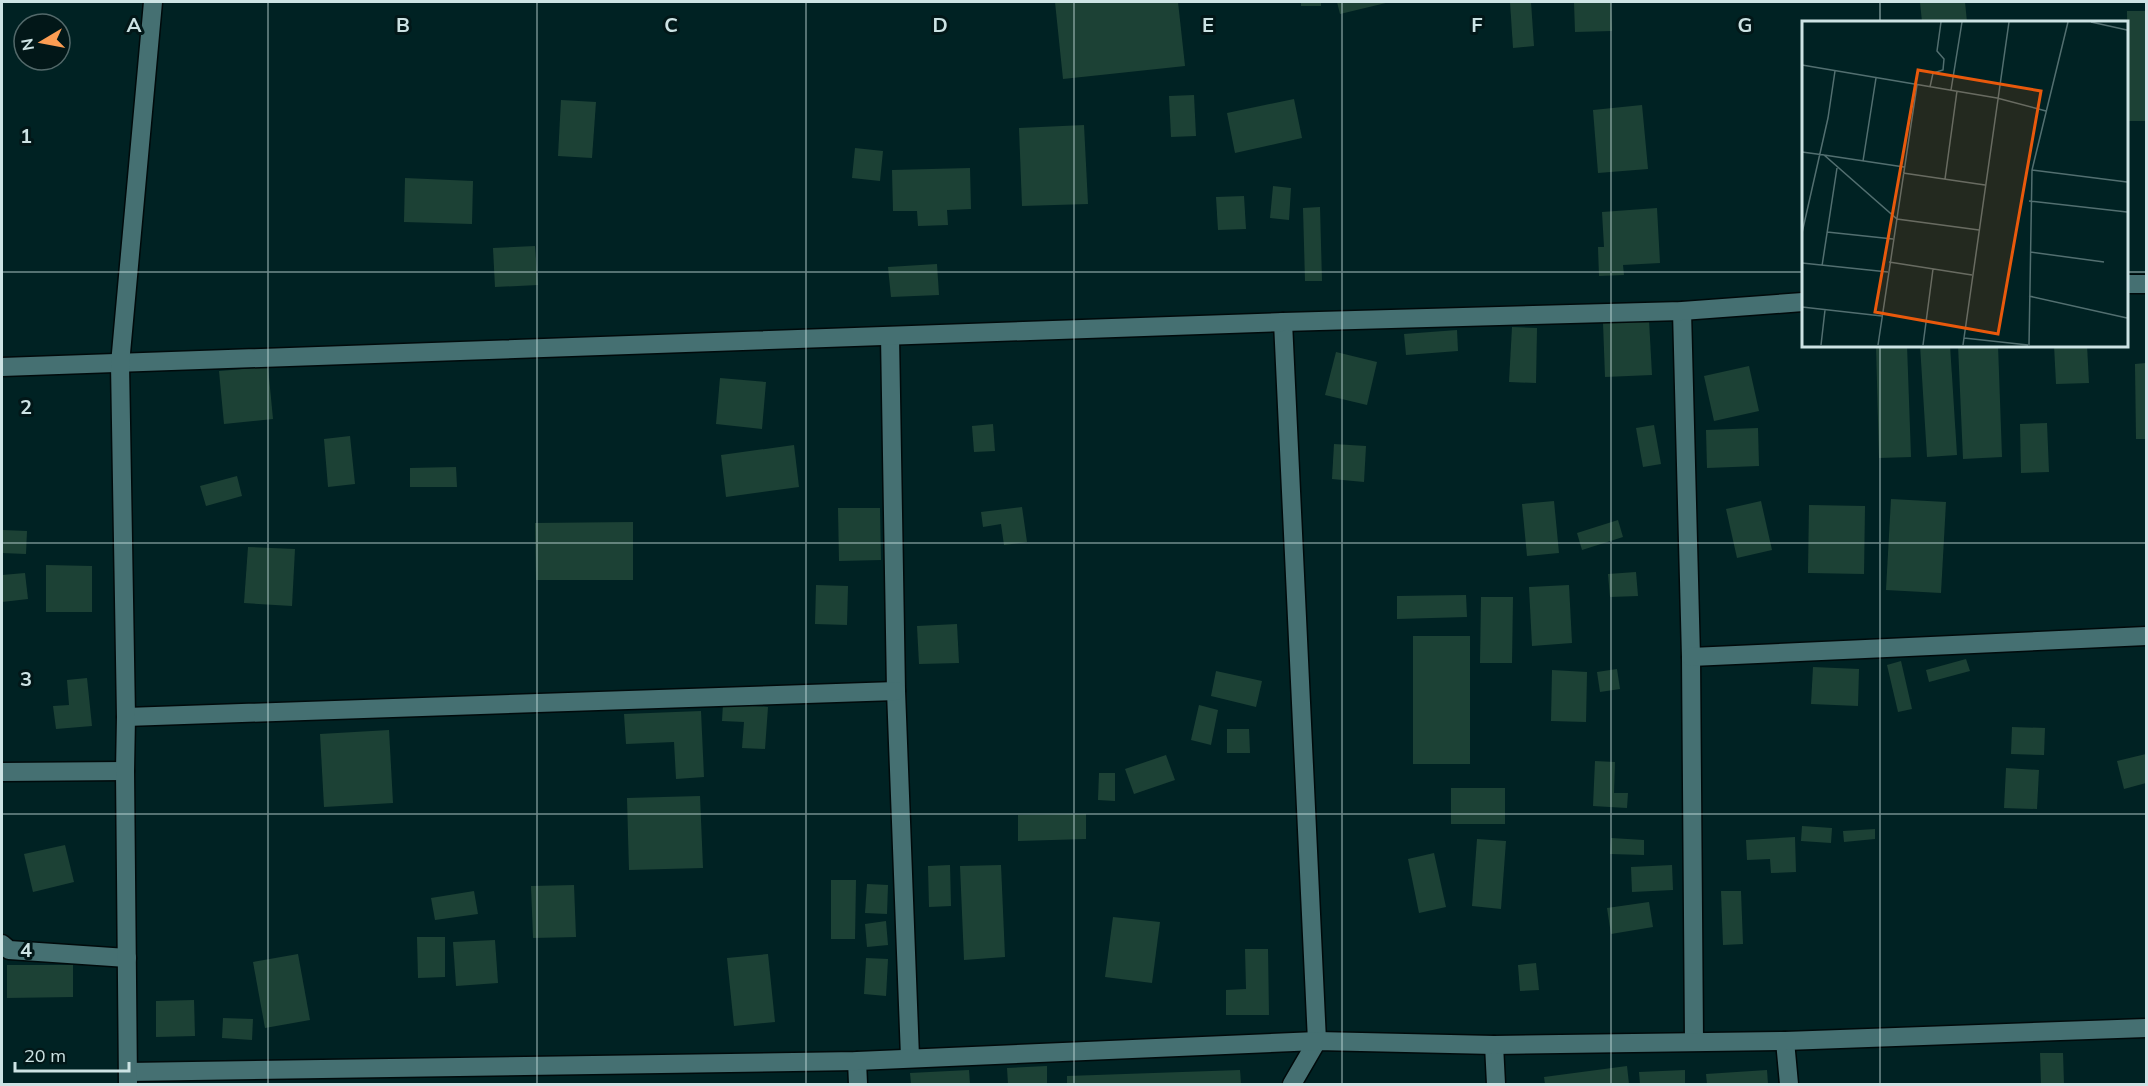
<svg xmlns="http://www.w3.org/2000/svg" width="2148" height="1086" viewBox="0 0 2148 1086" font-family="Mulish,sans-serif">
<rect width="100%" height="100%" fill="#002223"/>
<g fill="#1c4135">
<path d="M1055,2H1178L1185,66L1063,79Z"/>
<rect x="1301" y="2" width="20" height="4"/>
<path d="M1337,2H1390L1340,14Z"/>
<path d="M1510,2H1531L1534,46L1513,48Z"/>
<path d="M1574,2H1611L1612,31L1575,32Z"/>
<path d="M1920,2H1965L1967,22H1922Z"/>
<path d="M2127,11H2146V121H2128Z"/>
<path d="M1194,95L1196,136L1171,137L1169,96Z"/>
<path d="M1294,99L1302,138L1235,153L1227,113Z"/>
<path d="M561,100L596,102L592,158L558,156Z"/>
<path d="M1642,105L1648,169L1598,173L1593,110Z"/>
<path d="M1084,125L1088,204L1022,206L1019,128Z"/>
<path d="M855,148L883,151L880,181L852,178Z"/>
<path d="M970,168L971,209L947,210L948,225L918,226L917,211H893L892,170Z"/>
<path d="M405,178L473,181L472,224L404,222Z"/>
<path d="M1273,186L1291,188L1289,220L1270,218Z"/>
<path d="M1244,196L1246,229L1218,230L1216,197Z"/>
<path d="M1320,207L1322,281H1305L1303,208Z"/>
<path d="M1657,208L1660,263L1623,265L1624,275L1599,276L1598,247H1604L1602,212Z"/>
<path d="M535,246L538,285L495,287L493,248Z"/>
<path d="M937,264L939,295L891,297L888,267Z"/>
<path d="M1649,320L1652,375L1605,377L1603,322Z"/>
<path d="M1512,327L1537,328L1536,383L1509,382Z"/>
<path d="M1457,330L1458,351L1406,355L1404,334Z"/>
<path d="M1876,345H1907L1911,457L1879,458Z"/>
<path d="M1920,345H1950L1957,455L1927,457Z"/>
<path d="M1958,345H1998L2002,457L1963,459Z"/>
<path d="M2054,345H2087L2089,383L2056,384Z"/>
<path d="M1336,352L1377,362L1367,405L1325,395Z"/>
<path d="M2146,363V439H2136L2135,364Z"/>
<path d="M1749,366L1759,411L1714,421L1704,376Z"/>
<path d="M268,367L273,419L224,424L219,371Z"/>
<path d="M720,378L766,382L762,429L716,424Z"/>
<path d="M2047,423L2049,472L2021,473L2020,424Z"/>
<path d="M993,424L995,451L974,452L972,426Z"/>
<path d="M1654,425L1661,464L1643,467L1636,428Z"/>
<path d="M1758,428L1759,466L1707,468L1706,430Z"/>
<path d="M350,436L355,484L328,487L324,439Z"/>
<path d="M1334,444L1366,446L1364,482L1332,479Z"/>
<path d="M794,445L799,487L726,497L721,455Z"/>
<path d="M456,467L457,487H410V468Z"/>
<path d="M237,476L242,496L206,506L200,486Z"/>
<path d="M1891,499L1946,502L1941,593L1886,590Z"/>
<path d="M1554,501L1559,553L1527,556L1522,504Z"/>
<path d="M1761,501L1772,550L1737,558L1726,509Z"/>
<path d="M1809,505L1865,506L1864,574L1808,573Z"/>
<path d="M1022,507L1027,542L1004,545L1001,524L983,527L981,512Z"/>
<path d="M838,508H880L881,560L839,561Z"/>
<path d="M1618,520L1623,537L1582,550L1577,533Z"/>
<path d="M633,522V580H536L535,523Z"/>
<path d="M2,530L27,531L26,554L2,553Z"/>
<path d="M248,547L295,549L292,606L244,603Z"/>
<path d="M46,565L92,566V612H46Z"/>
<path d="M1636,572L1638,596L1610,597L1608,574Z"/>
<path d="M25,573L28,599L2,602V575Z"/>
<path d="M816,585L848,586L847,625L815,624Z"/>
<path d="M1569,585L1572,643L1532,646L1529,587Z"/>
<path d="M1466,595L1467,617L1397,619V596Z"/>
<path d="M1481,597H1513L1512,663H1480Z"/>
<path d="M957,624L959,663L919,664L917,626Z"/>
<rect x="1413" y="636" width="57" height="128"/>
<path d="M1966,659L1970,671L1929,682L1926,670Z"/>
<path d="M1901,661L1912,709L1898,712L1887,665Z"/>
<path d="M1813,667L1859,669L1858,706L1811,704Z"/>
<path d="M1617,669L1620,689L1600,692L1597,672Z"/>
<path d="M1552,670L1587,672L1586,722L1551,721Z"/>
<path d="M1216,671L1262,681L1256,707L1211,696Z"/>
<path d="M87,678L92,726L56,729L53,706L69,705L67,680Z"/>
<path d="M723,704L768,707L765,749L742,748L744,722L722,721Z"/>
<path d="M1199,705L1218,710L1211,745L1191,740Z"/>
<path d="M701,711L704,777L676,779L674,742L626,744L624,714Z"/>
<path d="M2012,727L2045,728L2044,755L2011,754Z"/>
<path d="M1227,729H1249L1250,753H1227Z"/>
<path d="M389,730L393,803L324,807L320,734Z"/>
<path d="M2146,754V783L2124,789L2117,761Z"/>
<path d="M1166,755L1175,780L1134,794L1125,769Z"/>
<path d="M1595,761L1615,762L1614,793H1628L1627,808L1593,806Z"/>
<path d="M2006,768L2039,770L2037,809L2004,808Z"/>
<path d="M1099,773H1115V801L1098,800Z"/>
<rect x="1451" y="788" width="54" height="36"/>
<path d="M700,796L703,868L629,870L627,798Z"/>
<path d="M1086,814V839L1018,841V815Z"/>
<path d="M1802,826L1832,828L1831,843L1801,841Z"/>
<path d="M1875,829V839L1844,842L1843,831Z"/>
<path d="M1795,837L1796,872L1771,873L1770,859L1747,860L1746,840Z"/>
<path d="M1611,838L1644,840V855L1610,854Z"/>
<path d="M1477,839L1506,841L1501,909L1472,906Z"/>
<path d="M65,845L74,882L33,892L24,854Z"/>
<path d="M1434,853L1446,907L1419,913L1408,859Z"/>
<path d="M950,865L951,906L929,907L928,866Z"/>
<path d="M1001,865L1005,957L964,960L960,866Z"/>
<path d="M1672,865L1673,890L1632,892L1631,867Z"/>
<path d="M831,880H856L855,939H831Z"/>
<path d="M867,884L888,885L887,914L865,913Z"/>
<path d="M574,885L576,937L533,938L531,886Z"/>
<path d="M474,891L478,914L435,920L431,898Z"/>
<path d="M1721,891H1741L1743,944L1723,945Z"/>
<path d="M1649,902L1653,927L1611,934L1607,908Z"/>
<path d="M1113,917L1160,922L1152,983L1105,977Z"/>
<path d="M886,921L888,945L867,947L865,924Z"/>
<path d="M417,937H445V977L418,978Z"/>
<path d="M495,940L498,983L456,986L453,942Z"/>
<path d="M1245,949H1268L1269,1015H1226V990L1246,989Z"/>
<path d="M298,954L310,1020L265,1028L253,962Z"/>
<path d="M768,954L775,1022L734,1026L727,958Z"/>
<path d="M866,958L888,959L886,996L864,994Z"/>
<path d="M1536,963L1539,990L1520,991L1518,965Z"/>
<path d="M7,965H73V997L7,998Z"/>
<path d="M194,1000L195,1036L156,1037V1001Z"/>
<path d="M223,1018L253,1019L252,1040L222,1038Z"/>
<path d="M2040,1053H2063L2064,1084H2041Z"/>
<path d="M1047,1066V1084H1008L1007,1068Z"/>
<path d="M1627,1066L1629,1084H1545L1544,1077Z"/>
<path d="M969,1070L970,1084H911L910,1073Z"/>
<path d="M1240,1070L1241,1084H1067V1076Z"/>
<path d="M1685,1070V1084H1640L1639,1072Z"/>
<path d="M1767,1070L1768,1084H1707L1706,1074Z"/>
</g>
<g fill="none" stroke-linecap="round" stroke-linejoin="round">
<defs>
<g id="minor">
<path d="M2126,284H2146"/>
<path d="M1682,311L1691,657L1694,1041"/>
<path d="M1283,322L1317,1041L1292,1084"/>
<path d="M890,336L896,691L910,1057"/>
<path d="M2,367L1283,322L1682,311L1803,302"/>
<path d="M1691,657L2146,636"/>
<path d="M126,717L896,691"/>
<path d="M2,772L125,771"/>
<path d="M2,944L9,950L127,958"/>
<path d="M1785,1041L1789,1084"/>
<path d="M1494,1045L1496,1084"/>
<path d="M857,1061L858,1084"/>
<path d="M128,1072L857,1061L1317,1041L1494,1045L1785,1041L2146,1028"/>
<path d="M128,1084L125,771L126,717L120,364L153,2"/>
</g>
</defs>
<use href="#minor" stroke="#000a0b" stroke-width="21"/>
<use href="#minor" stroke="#457072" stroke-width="18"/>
</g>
<path fill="none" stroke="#cde3e4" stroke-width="1.5" stroke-opacity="0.55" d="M268,2V1084M537,2V1084M806,2V1084M1074,2V1084M1342,2V1084M1611,2V1084M1880,2V22M2,272H1803M2126,272H2146M1880,345V1084M2,543H2146M2,814H2146"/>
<g transform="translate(1802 21)">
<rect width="326" height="326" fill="#002223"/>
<path fill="none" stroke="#526f70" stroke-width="1.5" d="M289,1L325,9M0,44L195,77L244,90M128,66L131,52L141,49L142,38L135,30L139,1M149,69L160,1M0,131L22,134L95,198L177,209M22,134L102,146M61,140L74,57M230,149L325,161M101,152L183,164M143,158L155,70M227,180L325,191M25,211L91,218M0,212L26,97L33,50M228,231L302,241M87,241L170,254M0,242L86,251M20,245L35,147M227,275L325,297M0,286L80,295M162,317L226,324M19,324L23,289M76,324L115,64M121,324L131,248M161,324L207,1M227,324L230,149L266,1"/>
<path fill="#e8590c" fill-opacity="0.15" stroke="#e8590c" stroke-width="3" d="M116,49L239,70L196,313L73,291Z"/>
<rect width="326" height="326" fill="none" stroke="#cde3e4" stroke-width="3"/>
</g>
<g font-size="20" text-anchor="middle" font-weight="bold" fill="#cde3e4" stroke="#021718" stroke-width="6" stroke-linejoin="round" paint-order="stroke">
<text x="134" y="32">A</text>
<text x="403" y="32">B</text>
<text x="671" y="32">C</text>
<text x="940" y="32">D</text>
<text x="1208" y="32">E</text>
<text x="1477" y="32">F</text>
<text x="1745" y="32">G</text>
<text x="26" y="143">1</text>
<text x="26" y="414">2</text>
<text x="26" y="686">3</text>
<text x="26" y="957">4</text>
</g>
<rect width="2148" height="1086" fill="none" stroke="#cde3e4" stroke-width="6"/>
<g transform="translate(42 42) rotate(260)"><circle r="28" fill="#021718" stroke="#53696a" stroke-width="1.5"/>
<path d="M0-4.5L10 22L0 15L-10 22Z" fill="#fc9d53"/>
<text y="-9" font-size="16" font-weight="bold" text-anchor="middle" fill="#cde3e4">N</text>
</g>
<path d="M15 1062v9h114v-9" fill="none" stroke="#cde3e4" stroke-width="3"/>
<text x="24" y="1062" font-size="18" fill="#cde3e4" stroke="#021718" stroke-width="4.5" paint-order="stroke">20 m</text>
</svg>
